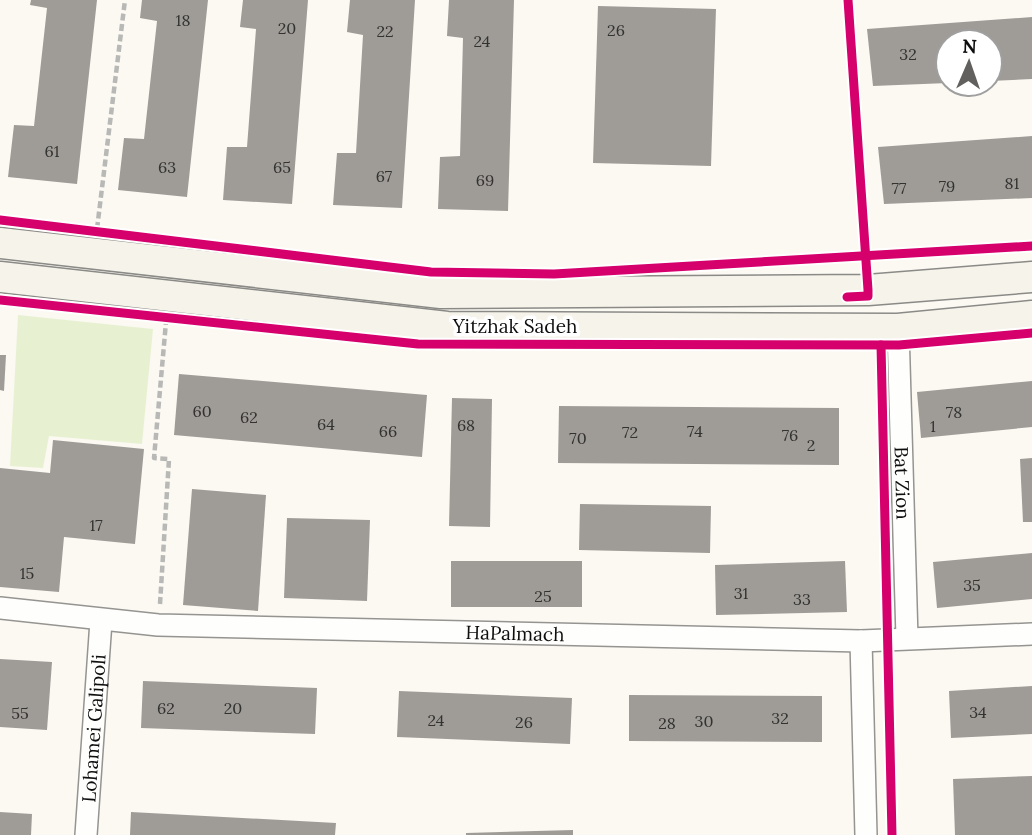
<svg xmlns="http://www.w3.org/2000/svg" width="1032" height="835" viewBox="0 0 1032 835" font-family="Lora,serif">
<rect width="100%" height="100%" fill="#fbf9f2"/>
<path fill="#e7f1d2" d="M18,315L153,329L142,444L49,436L43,468L10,466Z"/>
<g fill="#9f9c98">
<path d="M31,0H97L77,184L8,177L14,125L34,126L47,8L30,5Z"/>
<path d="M142,0H208L187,197L118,190L124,138L144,139L157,21L140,18Z"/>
<path d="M243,0H308L292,204L223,200L227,147H247L256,29L240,27Z"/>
<path d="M350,0H415L402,208L333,205L337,153H356L363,35L347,32Z"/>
<path d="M449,0H514L508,211L438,209L440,157L460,156L463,38L447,36Z"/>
<path d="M598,6L716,9L711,166L593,163Z"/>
<path d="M1032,17V79L990,81V42H948V83L873,86L867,29Z"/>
<path d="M1032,136V198L884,204L878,147Z"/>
<path d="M0,355H6L4,391L0,390Z"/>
<path d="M179,374L427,395L422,457L174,435Z"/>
<path d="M1032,381V427L921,438L917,392Z"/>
<path d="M452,398L492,399L490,527L449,526Z"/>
<path d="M559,406L839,408V465L558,463Z"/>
<path d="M53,440L144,449L135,544L64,537L59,592L0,587V468L50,473Z"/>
<path d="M1032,458V522H1023L1020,459Z"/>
<path d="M192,489L266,495L258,611L183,605Z"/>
<path d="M580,504L711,506L710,553L579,550Z"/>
<path d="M287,518L370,520L367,601L284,598Z"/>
<path d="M1032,553V599L937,608L933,562Z"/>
<rect x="451" y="561" width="131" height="46"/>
<path d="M845,561L847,612L716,615L715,565Z"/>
<path d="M0,659L52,662L47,730L0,727Z"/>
<path d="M143,681L317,688L315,734L141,728Z"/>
<path d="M1032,686V734L951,738L949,691Z"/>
<path d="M399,691L572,698L570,744L397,737Z"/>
<path d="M629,695L822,696V742L629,741Z"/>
<path d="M1032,776V835H955L953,779Z"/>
<path d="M0,812L32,814L31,835H0Z"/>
<path d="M131,812L336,823L335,835H130Z"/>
<path d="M573,830V835H466V833Z"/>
</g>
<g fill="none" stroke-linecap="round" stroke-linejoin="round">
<defs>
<g id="street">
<path id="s1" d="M898,329L907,638"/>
<path id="s2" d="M0,608L158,625L861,641L1032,634"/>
<path d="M861,641L866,835"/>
<path id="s3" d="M86,835L101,621"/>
</g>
<g id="secondary">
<path d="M0,243L441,293L868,290L1032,277"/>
<path d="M0,277L447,327L898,329L1032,316"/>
</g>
</defs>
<use href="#street" stroke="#959491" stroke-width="24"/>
<use href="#secondary" stroke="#8b8a87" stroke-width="33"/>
<g stroke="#b8b8b6" stroke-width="4.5" stroke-dasharray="7 3.5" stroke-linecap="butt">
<path d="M97,229L125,0"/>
<path d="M160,604L169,459L154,458L166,322"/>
</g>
<use href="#street" stroke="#fefefd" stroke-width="21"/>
<use href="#secondary" stroke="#f5f3ea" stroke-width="30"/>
<defs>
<g id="cycleway">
<path d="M0,220L431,272L554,274L1032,246"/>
<path d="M847,297L868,296V290L848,0"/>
<path d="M0,300L418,344L899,345L1032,333"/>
<path d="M881,345L892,835"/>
</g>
</defs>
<use href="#cycleway" stroke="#fff" stroke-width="13"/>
<use href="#cycleway" stroke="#d6006c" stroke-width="9"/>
</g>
<g text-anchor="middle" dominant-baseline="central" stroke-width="7" stroke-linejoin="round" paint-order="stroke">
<g font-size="16" fill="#323230">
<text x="183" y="20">18</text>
<text x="287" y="28">20</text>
<text x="616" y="30">26</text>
<text x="385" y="31">22</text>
<text x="482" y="41">24</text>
<text x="908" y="54">32</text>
<text x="52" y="151">61</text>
<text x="167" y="167">63</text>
<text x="282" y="167">65</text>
<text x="384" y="176">67</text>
<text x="485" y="180">69</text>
<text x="1012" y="183">81</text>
<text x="947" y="186">79</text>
<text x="899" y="188">77</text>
<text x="202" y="411">60</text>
<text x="954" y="412">78</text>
<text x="249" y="417">62</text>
<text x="326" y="424">64</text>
<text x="466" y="425">68</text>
<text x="933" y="426">1</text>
<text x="388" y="431">66</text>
<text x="695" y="431">74</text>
<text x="630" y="432">72</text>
<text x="790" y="435">76</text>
<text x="578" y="438">70</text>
<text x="811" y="445">2</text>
<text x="96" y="525">17</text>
<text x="27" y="573">15</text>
<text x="972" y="585">35</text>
<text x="741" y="593">31</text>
<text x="543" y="596">25</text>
<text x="802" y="599">33</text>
<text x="166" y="708">62</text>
<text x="233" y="708">20</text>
<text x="978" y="712">34</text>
<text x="20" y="713">55</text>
<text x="780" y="718">32</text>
<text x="436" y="720">24</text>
<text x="704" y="721">30</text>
<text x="524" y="722">26</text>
<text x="667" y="723">28</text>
</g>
<g font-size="19" fill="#0e0e0e" stroke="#fff">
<text x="515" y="326">Yitzhak Sadeh</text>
<text stroke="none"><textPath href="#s1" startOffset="154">Bat Zion</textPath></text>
<text stroke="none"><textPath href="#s2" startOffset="516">HaPalmach</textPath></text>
<text stroke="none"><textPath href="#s3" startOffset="107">Lohamei Galipoli</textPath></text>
</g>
</g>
<g transform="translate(969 63) rotate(2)"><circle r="33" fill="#ffffff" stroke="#9f9f9f" stroke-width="2"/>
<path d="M0-5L12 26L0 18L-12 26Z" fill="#61605e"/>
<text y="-10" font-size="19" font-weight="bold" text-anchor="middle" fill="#0e0e0e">N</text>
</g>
</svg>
